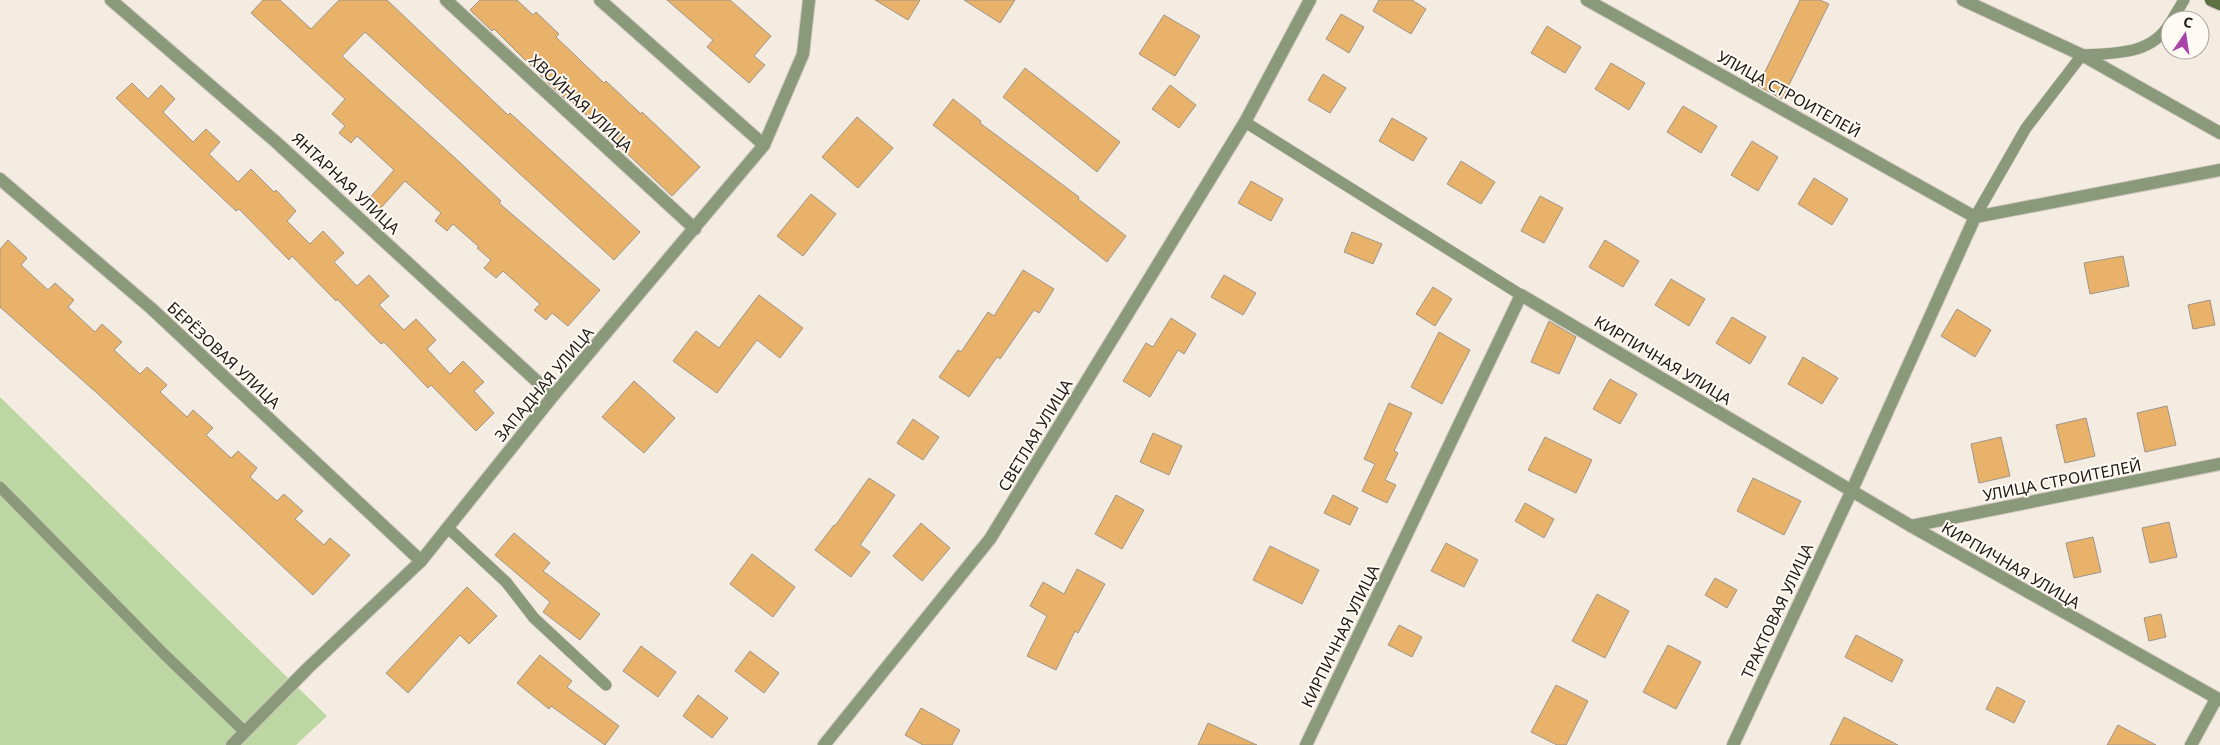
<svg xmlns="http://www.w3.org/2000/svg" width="2220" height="745" viewBox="0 0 2220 745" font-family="'Noto Sans',sans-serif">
<rect width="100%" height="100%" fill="#f4ece1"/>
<path fill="#bdd7a2" d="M0,397L327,716L296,745H0Z"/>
<g fill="#e9b26b" stroke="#9d958b">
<path d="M263,0H280L311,29L339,0H387L508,115L510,113L640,232L614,260L365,32L342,56L454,157L501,201L499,203L600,290L568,326L552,313L546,320L534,310L540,304L503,271L496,278L484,268L491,260L477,248L479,247L453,224L447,231L435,221L441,213L405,181L379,210L368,200L394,170L357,136L351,143L339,133L345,126L332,114L345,99L251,13Z"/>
<path d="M480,0H517L533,15L536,12L559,34L556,37L604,83L606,81L641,114L642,112L700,167L672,196L567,97L565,99L549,84L494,29L492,31L470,10Z"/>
<path d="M667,0H730L771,36L754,56L765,65L749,83L707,47L713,40Z"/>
<path d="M875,0H920L908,20Z"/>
<path d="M964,0H1015L1000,23Z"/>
<path d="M1379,0H1412L1426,9L1411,34L1373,11Z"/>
<path d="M1800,0H1820L1829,4L1782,99L1758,86Z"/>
<path d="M1341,14L1364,27L1349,53L1326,39Z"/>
<path d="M1164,15L1200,36L1175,76L1139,54Z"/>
<path d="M1547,26L1581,47L1565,73L1531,53Z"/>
<path d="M1611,63L1645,83L1629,110L1595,89Z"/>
<path d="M1025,68L1120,142L1097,172L1003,97Z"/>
<path d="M1323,74L1346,88L1330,113L1308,100Z"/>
<path d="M132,83L148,99L161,85L175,99L163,112L193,142L206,129L220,142L209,154L238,182L251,169L274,192L276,190L296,211L287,221L310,244L323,231L344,253L334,262L357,286L369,275L389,296L379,305L404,330L416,319L436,340L427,349L450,374L463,361L484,382L474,391L494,413L476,431L431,385L428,388L384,342L381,344L337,299L336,301L292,256L289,260L239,209L236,211L116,98Z"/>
<path d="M1170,85L1196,105L1179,128L1152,109Z"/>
<path d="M953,99L981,121L980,123L1079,197L1078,199L1126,236L1107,262L933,125Z"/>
<path d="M1683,106L1717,126L1701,153L1667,132Z"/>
<path d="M857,117L893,148L858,188L822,157Z"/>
<path d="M1392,118L1427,138L1413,161L1379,141Z"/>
<path d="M1752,141L1778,157L1758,191L1731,175Z"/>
<path d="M1461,161L1495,182L1481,204L1447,184Z"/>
<path d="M1814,178L1848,199L1832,225L1798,204Z"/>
<path d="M1251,181L1283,199L1271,221L1238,203Z"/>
<path d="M811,194L836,214L803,256L777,236Z"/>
<path d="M1540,196L1563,208L1544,243L1521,231Z"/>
<path d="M1352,232L1382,244L1373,264L1344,252Z"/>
<path d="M8,240L27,258L21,265L48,290L55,283L74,300L68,307L95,332L102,324L122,342L114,350L140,374L147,367L167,385L160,392L187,417L193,410L213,428L206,435L231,458L238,451L257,468L250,477L277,501L284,494L303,511L295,519L324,545L330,538L350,555L313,595L98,394L0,307V249Z"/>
<path d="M1605,240L1639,261L1623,287L1589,267Z"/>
<path d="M2123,256L2129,286L2090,294L2084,263Z"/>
<path d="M1023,270L1054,289L1039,313L1034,310L1000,359L997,357L969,397L939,377L958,350L961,352L988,312L994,316Z"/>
<path d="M1224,275L1256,293L1243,315L1211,297Z"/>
<path d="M1671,279L1705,299L1689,326L1655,305Z"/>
<path d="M1433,287L1452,299L1435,326L1416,314Z"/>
<path d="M759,295L803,328L780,358L757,340L717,393L673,361L696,331L719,348Z"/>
<path d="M2210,300L2215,325L2193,329L2188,305Z"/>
<path d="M1957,309L1991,330L1975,357L1941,336Z"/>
<path d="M1732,317L1766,337L1750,364L1716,343Z"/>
<path d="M1171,318L1196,334L1184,354L1178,350L1150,397L1123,381L1146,343L1153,347Z"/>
<path d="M1549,321L1576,337L1559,374L1531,362Z"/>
<path d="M1439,332L1470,350L1442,404L1411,387Z"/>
<path d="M1803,357L1838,378L1822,404L1788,384Z"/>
<path d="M1610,379L1637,394L1620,424L1593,409Z"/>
<path d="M634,381L675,418L644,453L602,417Z"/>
<path d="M1389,403L1412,413L1394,451L1398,453L1385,480L1396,485L1387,503L1362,491L1375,464L1364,459Z"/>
<path d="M2167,406L2176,445L2145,452L2137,413Z"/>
<path d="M2086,418L2095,456L2065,463L2056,425Z"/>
<path d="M913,419L939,437L923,460L897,443Z"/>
<path d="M1153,433L1182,446L1169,475L1140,462Z"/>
<path d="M1545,437L1592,460L1576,493L1528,470Z"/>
<path d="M2001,437L2010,476L1979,483L1971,444Z"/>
<path d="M869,478L895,495L860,545L870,552L851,577L815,550L834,525L835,526Z"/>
<path d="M1753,478L1801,501L1784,535L1737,511Z"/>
<path d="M1116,495L1144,510L1122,549L1095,534Z"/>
<path d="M1333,495L1358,508L1350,525L1324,513Z"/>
<path d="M1525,503L1554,519L1544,538L1515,521Z"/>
<path d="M2169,522L2177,557L2150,563L2142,528Z"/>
<path d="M921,523L950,548L922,581L893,556Z"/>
<path d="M514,533L550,563L543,571L600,614L580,640L543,612L550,602L495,555Z"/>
<path d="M2093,537L2101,572L2074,578L2066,543Z"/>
<path d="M1446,543L1478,560L1464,587L1431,571Z"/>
<path d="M1270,546L1319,570L1302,604L1253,580Z"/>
<path d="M752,554L795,587L773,617L730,584Z"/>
<path d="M1077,569L1105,584L1078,633L1075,631L1056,670L1027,656L1047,616L1030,606L1043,582L1064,594Z"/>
<path d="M1715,578L1737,590L1727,608L1705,595Z"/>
<path d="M467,587L497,616L469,644L460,635L408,693L386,673Z"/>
<path d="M1597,594L1629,611L1605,658L1572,641Z"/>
<path d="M2161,614L2166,637L2149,641L2144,618Z"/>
<path d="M1399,625L1422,637L1412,657L1388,645Z"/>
<path d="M1856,635L1903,660L1892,682L1845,657Z"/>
<path d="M1668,645L1701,662L1676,709L1643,692Z"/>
<path d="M641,646L676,672L658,697L623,671Z"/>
<path d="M750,651L779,673L764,693L735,671Z"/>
<path d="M540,655L572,681L567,687L619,726L605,745L551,706L549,709L517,683Z"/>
<path d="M1556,685L1588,701L1566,745H1557L1531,732Z"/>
<path d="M1997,687L2025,701L2014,723L1986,709Z"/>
<path d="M698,695L728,718L712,738L683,716Z"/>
<path d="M921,708L960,730L952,745H923L905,735Z"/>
<path d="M1844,717L1898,745H1830Z"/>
<path d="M1208,723L1257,745H1198Z"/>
<path d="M2118,725L2156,745H2107Z"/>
</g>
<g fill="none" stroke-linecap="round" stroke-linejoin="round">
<defs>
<g id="lane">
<path d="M2172,20L2184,0"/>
<path d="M1245,122L1521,295"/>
<path d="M1975,217L2026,128L2082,55C2115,53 2152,55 2170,23"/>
<path d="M0,487L164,654L245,732"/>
<path d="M448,528L506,582L534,618L606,685"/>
</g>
<g id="street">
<path d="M111,0L276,142L553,396"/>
<path d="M446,0L695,229"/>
<path d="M600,0L764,145"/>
<path d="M1587,0L1975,217"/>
<path d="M1963,0L2082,55L2220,133"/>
<path d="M0,179L152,309L421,561"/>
<path d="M1911,526L2220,464"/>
<path d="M232,745L308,668L421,561L553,396L764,145L803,54L809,0"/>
<path d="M824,745L990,539L1245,122L1310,0"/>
<path d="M1306,745L1521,295L1911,526L2220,700"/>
<path d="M1733,745L1852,490L1975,217L2220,170"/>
<path d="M2191,745L2216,699"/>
</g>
<path id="secondary" d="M2211,0L2220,4"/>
</defs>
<use href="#lane" stroke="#cdc6bd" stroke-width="12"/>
<use href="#street" stroke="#cdc6bd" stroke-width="14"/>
<use href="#secondary" stroke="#cdc6bd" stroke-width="14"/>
<use href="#lane" stroke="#8a9979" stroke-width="11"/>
<use href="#street" stroke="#8a9979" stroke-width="12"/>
<use href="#secondary" stroke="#5c7041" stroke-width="12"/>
</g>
<g text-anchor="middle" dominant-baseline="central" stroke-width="4" stroke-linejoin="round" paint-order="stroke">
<g font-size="16" fill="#1e1b17" stroke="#fffaf3">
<text transform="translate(1789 94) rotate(29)">УЛИЦА СТРОИТЕЛЕЙ</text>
<text transform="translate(581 103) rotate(43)">ХВОЙНАЯ УЛИЦА</text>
<text transform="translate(346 183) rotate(43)">ЯНТАРНАЯ УЛИЦА</text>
<text transform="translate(224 355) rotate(43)">БЕРЁЗОВАЯ УЛИЦА</text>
<text transform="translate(1663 360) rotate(31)">КИРПИЧНАЯ УЛИЦА</text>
<text transform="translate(544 384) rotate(-50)">ЗАПАДНАЯ УЛИЦА</text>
<text transform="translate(1035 435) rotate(-59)">СВЕТЛАЯ УЛИЦА</text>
<text transform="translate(2062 480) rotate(-11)">УЛИЦА СТРОИТЕЛЕЙ</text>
<text transform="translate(2011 565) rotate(30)">КИРПИЧНАЯ УЛИЦА</text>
<text transform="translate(1777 611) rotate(-65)">ТРАКТОВАЯ УЛИЦА</text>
<text transform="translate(1340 636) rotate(-64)">КИРПИЧНАЯ УЛИЦА</text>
</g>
</g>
<g transform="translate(2185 35) rotate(13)"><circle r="24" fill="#fffaf3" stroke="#a5a19b"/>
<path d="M0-4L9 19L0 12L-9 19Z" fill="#aa44a8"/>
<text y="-8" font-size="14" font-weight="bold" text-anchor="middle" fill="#1e1b17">С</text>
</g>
</svg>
